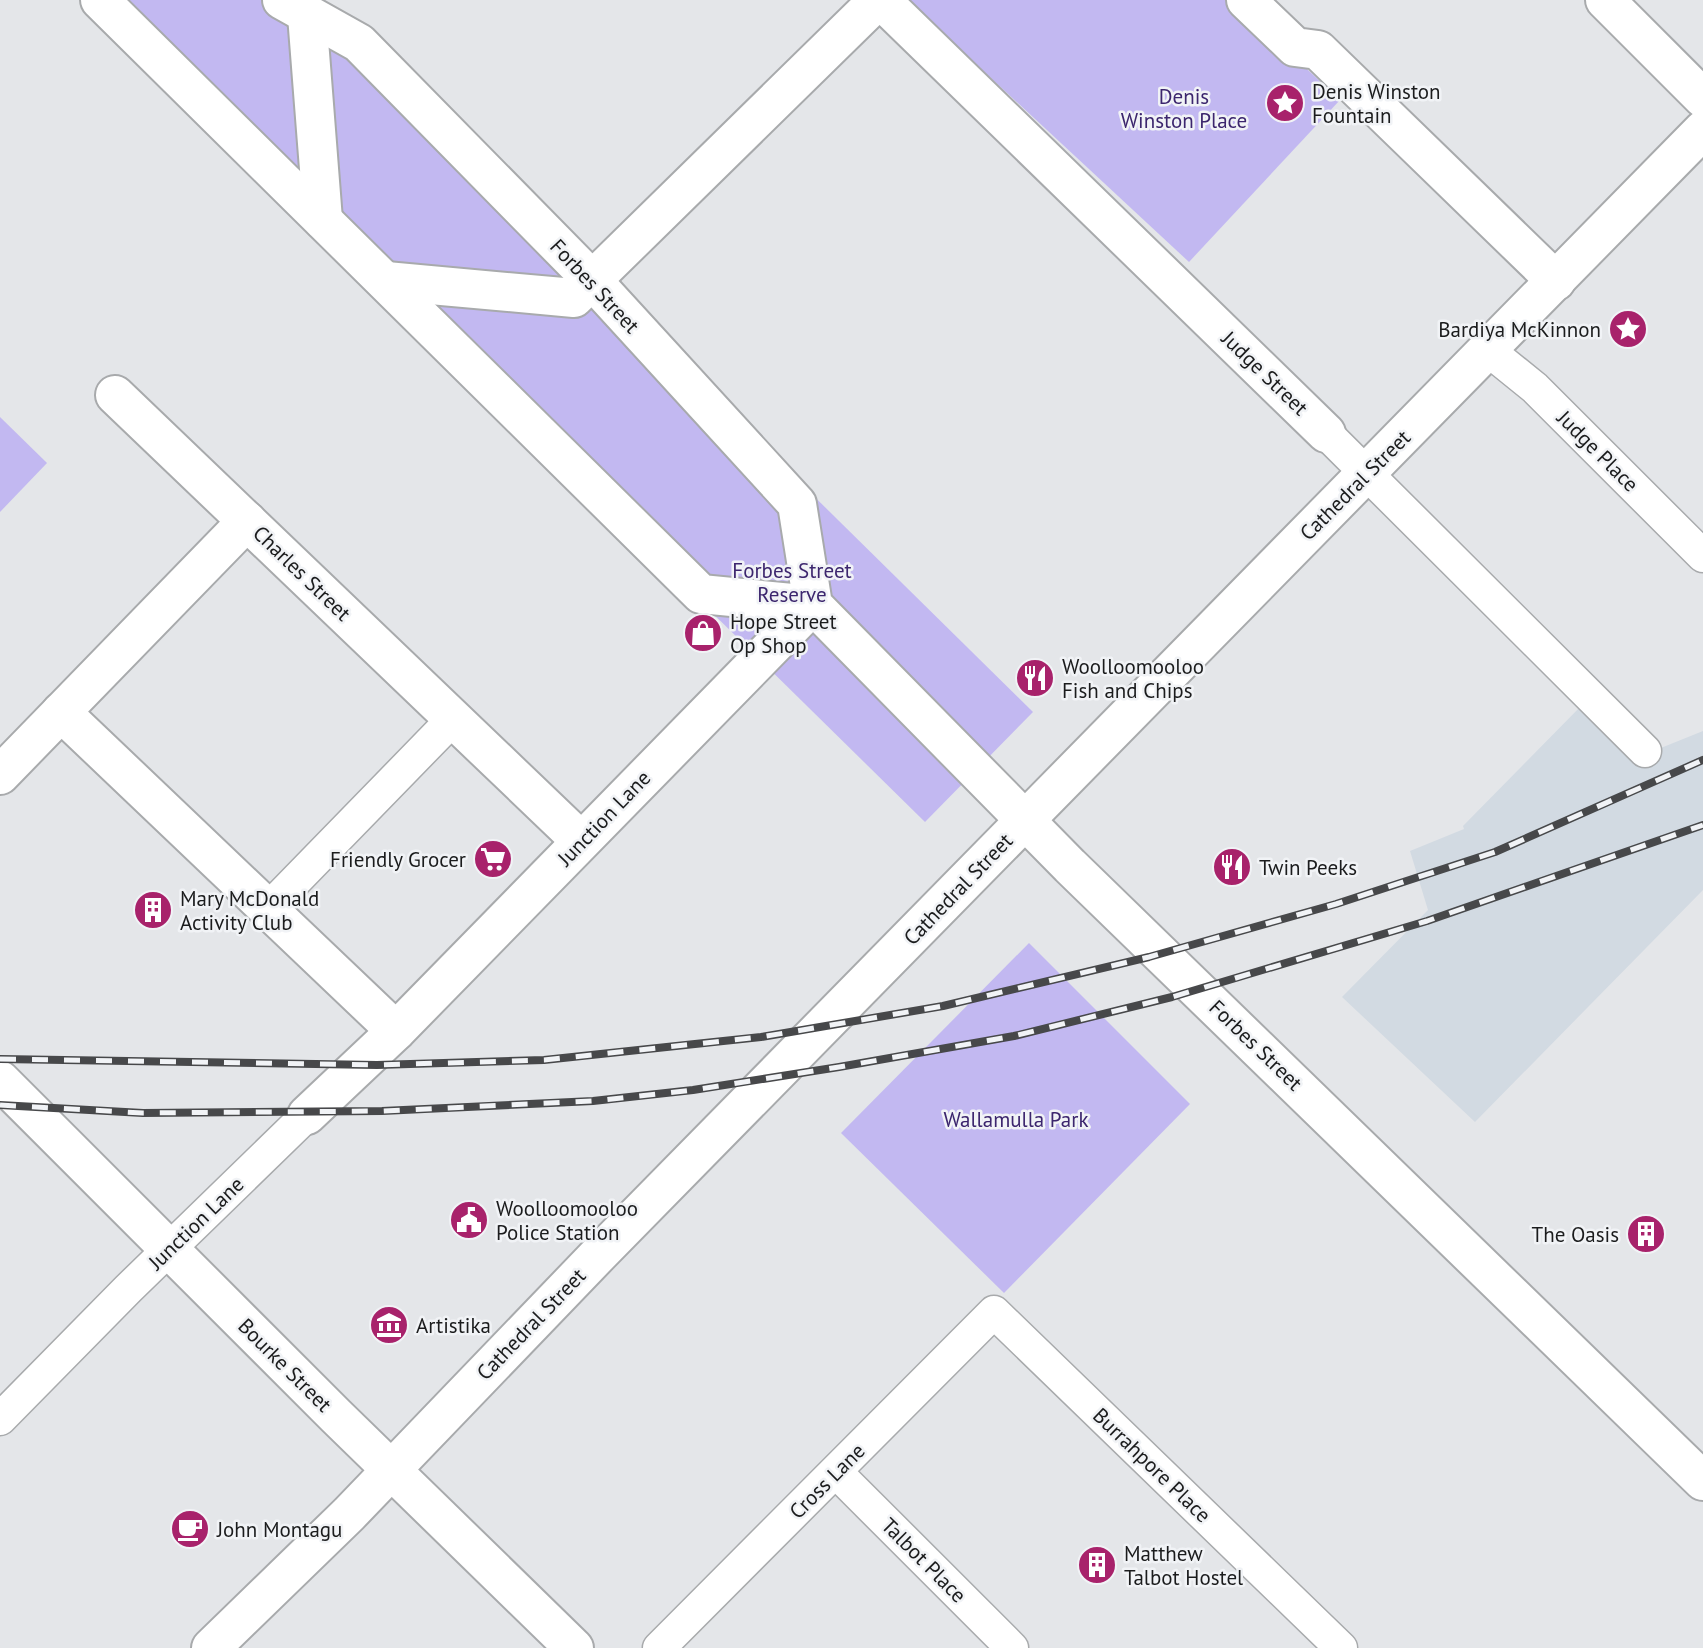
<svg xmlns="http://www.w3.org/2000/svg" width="1703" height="1648" viewBox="0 0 1703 1648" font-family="'PT Sans',sans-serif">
<rect width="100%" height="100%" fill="#e4e6e9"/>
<path fill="#d2dae2" d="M1582,705L1636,758L1703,731V890L1475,1122L1342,997L1428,910L1410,851L1464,829L1463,826Z"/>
<g fill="#c2b8f1">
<path d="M89,0H310L1033,712L925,822Z"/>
<path d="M907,0H1233L1340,100L1189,262Z"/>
<path d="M0,417L47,463L0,512Z"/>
<path d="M1029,943L1190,1104L1004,1293L841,1133Z"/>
</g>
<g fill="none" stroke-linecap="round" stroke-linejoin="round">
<defs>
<g id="lane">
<path d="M1488,350L1535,388L1703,556"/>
<path d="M1326,433L1645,751"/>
<path d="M268,909L453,719"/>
<path d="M0,1419L128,1289L307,1115"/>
<path d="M836,1472L1012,1648"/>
<path d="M659,1648L994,1312L1341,1648"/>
</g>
<g id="street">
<path d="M100,0L701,594L813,605"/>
<path d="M282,0L359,43L592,280L797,504L813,605L1070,866L1703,1481"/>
<path d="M881,0L1326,433"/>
<path d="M1246,0L1295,47L1318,50L1556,281"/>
<path d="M1605,0L1703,98"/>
<path d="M307,15L323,220"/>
<path d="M386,281L574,298L878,0"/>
<path d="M115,395L581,841"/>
<path d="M61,712L396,1031L307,1115"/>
<path d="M0,775L247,521"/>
<path d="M396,1031L813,605"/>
<path d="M0,1080L336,1416L574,1648"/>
<path d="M211,1648L349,1514L598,1255L1703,130"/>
</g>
</defs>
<use href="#lane" stroke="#a8aaac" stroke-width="35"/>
<use href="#street" stroke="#a8aaac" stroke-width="42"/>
<use href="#lane" stroke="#fff" stroke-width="32"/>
<use href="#street" stroke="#fff" stroke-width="38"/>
<defs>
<g id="rail">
<path d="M0,1059L377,1065L544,1060L761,1037L943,1006L1149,957L1336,904L1495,852L1703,760"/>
<path d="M0,1105L143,1113L382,1111L593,1101L693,1090L839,1067L1014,1036L1172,997L1427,921L1703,825"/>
</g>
</defs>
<use href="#rail" stroke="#47484a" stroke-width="8"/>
<use href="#rail" stroke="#f1f3f6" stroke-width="5" stroke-dasharray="16" stroke-linecap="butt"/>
</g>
<defs>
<symbol id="sight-disc" viewBox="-11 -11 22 22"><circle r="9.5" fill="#a8226b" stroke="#f1f3f6"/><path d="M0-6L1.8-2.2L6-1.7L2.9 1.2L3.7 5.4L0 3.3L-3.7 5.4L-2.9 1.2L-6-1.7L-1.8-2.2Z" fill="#fff"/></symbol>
<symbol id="shop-disc" viewBox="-11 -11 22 22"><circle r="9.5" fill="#a8226b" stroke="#f1f3f6"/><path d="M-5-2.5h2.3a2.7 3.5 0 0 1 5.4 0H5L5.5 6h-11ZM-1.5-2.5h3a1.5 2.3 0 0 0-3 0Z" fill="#fff"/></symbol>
<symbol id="restaurant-disc" viewBox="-11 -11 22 22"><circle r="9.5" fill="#a8226b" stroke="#f1f3f6"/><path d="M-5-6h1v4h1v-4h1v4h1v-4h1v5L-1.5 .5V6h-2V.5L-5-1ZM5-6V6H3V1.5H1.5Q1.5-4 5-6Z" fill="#fff"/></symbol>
<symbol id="supermarket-disc" viewBox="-11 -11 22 22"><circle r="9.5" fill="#a8226b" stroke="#f1f3f6"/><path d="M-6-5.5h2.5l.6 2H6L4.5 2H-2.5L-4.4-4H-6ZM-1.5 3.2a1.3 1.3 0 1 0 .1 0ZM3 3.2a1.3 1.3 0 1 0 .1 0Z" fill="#fff"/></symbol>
<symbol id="building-disc" viewBox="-11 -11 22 22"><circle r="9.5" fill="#a8226b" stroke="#f1f3f6"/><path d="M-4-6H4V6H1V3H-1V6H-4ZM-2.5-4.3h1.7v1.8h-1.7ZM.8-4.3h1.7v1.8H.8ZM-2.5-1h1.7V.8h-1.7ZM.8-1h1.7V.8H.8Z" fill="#fff"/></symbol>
<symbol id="civic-disc" viewBox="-11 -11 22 22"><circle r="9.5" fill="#a8226b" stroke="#f1f3f6"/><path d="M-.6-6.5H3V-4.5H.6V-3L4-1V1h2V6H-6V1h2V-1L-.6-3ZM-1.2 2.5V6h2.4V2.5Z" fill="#fff"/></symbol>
<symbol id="museum-disc" viewBox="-11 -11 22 22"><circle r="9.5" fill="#a8226b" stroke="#f1f3f6"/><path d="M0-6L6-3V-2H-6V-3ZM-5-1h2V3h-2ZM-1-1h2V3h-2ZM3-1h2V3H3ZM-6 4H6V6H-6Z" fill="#fff"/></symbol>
<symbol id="cafe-disc" viewBox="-11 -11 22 22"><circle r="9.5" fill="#a8226b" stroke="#f1f3f6"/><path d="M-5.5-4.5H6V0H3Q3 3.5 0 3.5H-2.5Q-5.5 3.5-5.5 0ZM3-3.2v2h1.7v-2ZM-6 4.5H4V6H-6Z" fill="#fff"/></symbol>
</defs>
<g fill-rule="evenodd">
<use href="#sight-disc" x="1263" y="81" width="44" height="44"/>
<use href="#sight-disc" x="1606" y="307" width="44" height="44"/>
<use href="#shop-disc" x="681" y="611" width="44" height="44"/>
<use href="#restaurant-disc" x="1013" y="656" width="44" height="44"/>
<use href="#supermarket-disc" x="471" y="837" width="44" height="44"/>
<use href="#restaurant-disc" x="1210" y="845" width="44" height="44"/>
<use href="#building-disc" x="131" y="888" width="44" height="44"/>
<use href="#civic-disc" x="447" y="1198" width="44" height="44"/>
<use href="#building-disc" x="1624" y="1212" width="44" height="44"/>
<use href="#museum-disc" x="367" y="1303" width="44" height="44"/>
<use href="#cafe-disc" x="168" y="1507" width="44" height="44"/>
<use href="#building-disc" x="1075" y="1543" width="44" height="44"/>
</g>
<g text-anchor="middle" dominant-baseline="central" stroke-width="5" stroke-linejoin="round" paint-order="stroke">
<g font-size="21" fill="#1b1c1d" stroke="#f1f3f6" text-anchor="start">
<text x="1312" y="91">Denis Winston<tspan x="1312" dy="24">Fountain</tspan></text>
<text x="1601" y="329" text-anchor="end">Bardiya McKinnon</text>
<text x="730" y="621">Hope Street<tspan x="730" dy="24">Op Shop</tspan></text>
<text x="1062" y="666">Woolloomooloo<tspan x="1062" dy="24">Fish and Chips</tspan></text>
<text x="466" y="859" text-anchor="end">Friendly Grocer</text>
<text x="1259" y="867">Twin Peeks</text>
<text x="180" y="898">Mary McDonald<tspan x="180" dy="24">Activity Club</tspan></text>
<text x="496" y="1208">Woolloomooloo<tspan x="496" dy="24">Police Station</tspan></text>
<text x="1619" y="1234" text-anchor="end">The Oasis</text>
<text x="416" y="1325">Artistika</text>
<text x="217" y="1529">John Montagu</text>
<text x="1124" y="1553">Matthew<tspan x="1124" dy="24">Talbot Hostel</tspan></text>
</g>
<g font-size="21" fill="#3c266e" stroke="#f1f3f6">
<text x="1184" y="96">Denis<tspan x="1184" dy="24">Winston Place</tspan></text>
<text x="792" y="570">Forbes Street<tspan x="792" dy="24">Reserve</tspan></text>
<text x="1016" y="1119">Wallamulla Park</text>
</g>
<g font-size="21" fill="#1b1c1d" stroke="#f1f3f6">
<text transform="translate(595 286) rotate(47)">Forbes Street</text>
<text transform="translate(1265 373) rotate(44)">Judge Street</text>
<text transform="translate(1598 451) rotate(45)">Judge Place</text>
<text transform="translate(1355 485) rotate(-45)">Cathedral Street</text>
<text transform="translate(302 573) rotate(44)">Charles Street</text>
<text transform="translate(604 818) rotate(-46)">Junction Lane</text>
<text transform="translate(958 889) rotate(-46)">Cathedral Street</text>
<text transform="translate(1256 1045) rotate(44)">Forbes Street</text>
<text transform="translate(196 1223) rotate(-44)">Junction Lane</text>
<text transform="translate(531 1324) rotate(-46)">Cathedral Street</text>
<text transform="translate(285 1365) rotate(45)">Bourke Street</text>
<text transform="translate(1152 1465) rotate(44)">Burrahpore Place</text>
<text transform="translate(827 1481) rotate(-45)">Cross Lane</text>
<text transform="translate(924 1560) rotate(45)">Talbot Place</text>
</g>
</g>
</svg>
